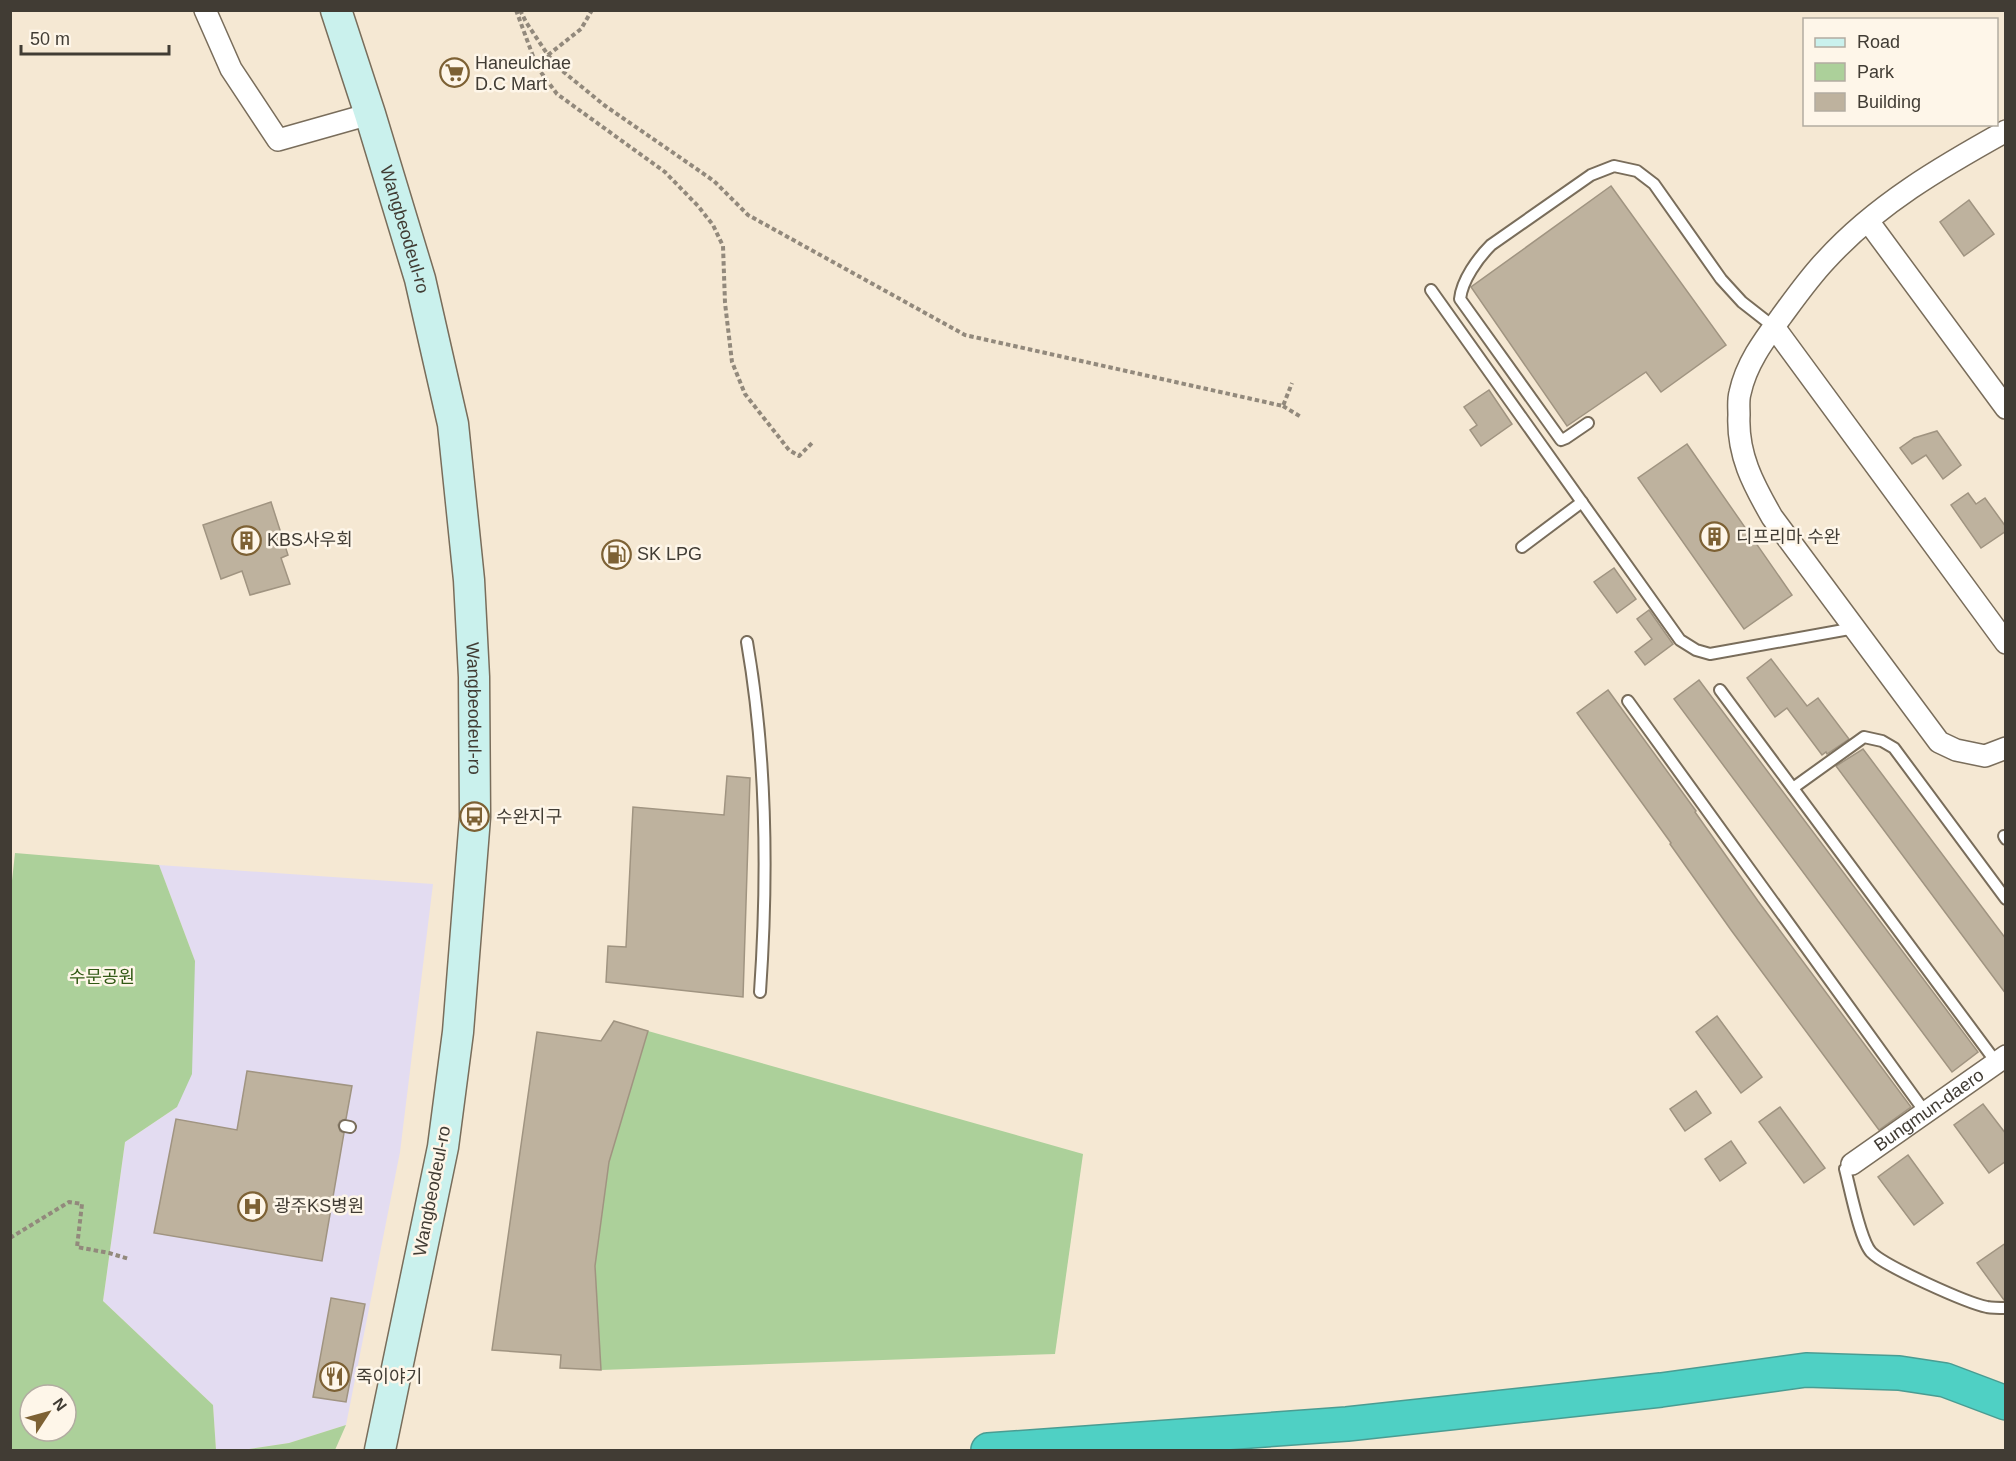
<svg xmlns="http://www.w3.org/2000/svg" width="2016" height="1461" viewBox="0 0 2016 1461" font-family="Helvetica,'Noto Sans KR',sans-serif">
<rect width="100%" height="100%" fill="#f5e8d3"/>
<path fill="#e3dcf1" d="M159,865L433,884L400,1152L346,1425L289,1443L242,1450H216L213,1405L103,1301L125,1142L177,1107L195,961Z"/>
<g fill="#acd09a" fill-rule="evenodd">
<path d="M15,853L159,865L195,961L192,1074L177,1107L125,1142L103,1301L213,1405L216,1450H11L10,899ZM30,1395H66V1431H30Z"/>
<path d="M648,1031L1083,1154L1055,1354L601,1370L595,1266L609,1162Z"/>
<path d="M346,1425L335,1450H242L289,1443Z"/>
</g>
<g fill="#beb29e" stroke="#a09481" stroke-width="1.5">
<path d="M1611,186L1726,345L1661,392L1646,372L1567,426L1471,287Z"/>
<path d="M1969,200L1994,234L1964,256L1940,222Z"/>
<path d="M1489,390L1512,424L1481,446L1470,430L1477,425L1464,407Z"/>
<path d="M1937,431L1961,465L1943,479L1926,455L1912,464L1900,448L1914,438Z"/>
<path d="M1687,444L1792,595L1744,629L1638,478Z"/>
<path d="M1968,493L1976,504L1985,498L2006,527V531L1981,548L1951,505Z"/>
<path d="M271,502L288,555L281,558L290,584L250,595L242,571L221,579L203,525Z"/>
<path d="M1614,568L1636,599L1617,613L1594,582Z"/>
<path d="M1649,610L1673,644L1645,665L1635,652L1652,639L1637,619Z"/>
<path d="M1771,659L1807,706L1818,698L1849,739L1827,754L1826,752L1822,755L1787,708L1775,717L1747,678Z"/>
<path d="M1699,680L1978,1052L1952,1072L1674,699Z"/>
<path d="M1608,690L1696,811L1695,812L1758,901L1911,1107L1879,1130L1731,930L1670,844L1671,843L1577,713Z"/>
<path d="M1863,749L2006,939V994L1836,766Z"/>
<path d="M727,776L750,778L743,997L606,982L608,946L626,947L633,807L724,815Z"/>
<path d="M1717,1016L1762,1077L1741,1093L1696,1032Z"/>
<path d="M614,1021L648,1031L609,1162L595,1266L601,1370L560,1368L561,1355L492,1350L537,1032L601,1041Z"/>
<path d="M247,1071L352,1086L346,1119L340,1121L338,1125L340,1131L344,1133L322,1261L154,1233L176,1119L237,1130Z"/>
<path d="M1696,1091L1711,1113L1685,1131L1670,1109Z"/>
<path d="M1983,1104L2006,1134V1161L1989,1173L1954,1125Z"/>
<path d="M1780,1107L1825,1168L1804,1183L1759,1122Z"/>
<path d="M1731,1141L1746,1163L1720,1181L1705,1159Z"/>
<path d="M1908,1155L1943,1203L1914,1225L1878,1177Z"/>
<path d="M2006,1243V1300H2004L1977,1263Z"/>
<path d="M331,1298L365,1304L346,1402L313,1397Z"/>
</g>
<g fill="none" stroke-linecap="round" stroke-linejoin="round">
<defs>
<g id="lane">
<path d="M1431,290L1680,640L1696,650L1710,654L1855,628"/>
<path d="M1588,423L1566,438L1561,440L1460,299C1462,280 1478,258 1491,245L1591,175L1614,166L1637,171L1654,184L1721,279L1742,302L1774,327"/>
<path d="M1522,547L1582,502"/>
<path d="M747,642C767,757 768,876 760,992"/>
<path d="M1720,690L1996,1062"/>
<path d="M1628,701L1925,1112"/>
<path d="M1793,788L1864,737L1882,741L1894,748L2006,899"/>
<path d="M2004,836L2006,839"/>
<path d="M345,1126L350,1127"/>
<path d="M1852,1164L1845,1169C1850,1188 1860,1240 1871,1252C1884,1266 1967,1303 1987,1307C1993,1308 1999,1308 2006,1308"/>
</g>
<g id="street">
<path d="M205,10L231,69L278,140L370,114"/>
<path d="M2006,131C1941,167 1876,205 1826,260C1809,278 1795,298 1781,317C1764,340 1746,364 1740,393C1738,400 1739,408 1739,415C1737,454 1753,484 1772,517L1939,742L1956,750L1985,756L2006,748"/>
<path d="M1868,221L2006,408"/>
<path d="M1774,327L2006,643"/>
<path id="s1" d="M1852,1164L2006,1056"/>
</g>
<g id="secondary">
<path id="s2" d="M336,10L370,114L420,279L453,424L469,580L474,677L475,817L458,1032L443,1147L380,1450"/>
</g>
<path id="highway" d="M988,1450L1347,1424L1661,1390L1806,1370L1899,1373L1945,1380L2006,1403"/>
</defs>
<use href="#lane" stroke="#796d5b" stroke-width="14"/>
<use href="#street" stroke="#796d5b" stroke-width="24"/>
<use href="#secondary" stroke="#796d5b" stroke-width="33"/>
<use href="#highway" stroke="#4a9c92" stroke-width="36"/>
<g stroke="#92897c" stroke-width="4" stroke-dasharray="4.5 3" stroke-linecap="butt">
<path d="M516,10L537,67L557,94L665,172L698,206L713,225L723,246L725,303L732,362L745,394L789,450L799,456L813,442"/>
<path d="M520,10L526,22L548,55L560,69L604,105L714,181L748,215L965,335L1283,406L1292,383"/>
<path d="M548,55L581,29L592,10"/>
<path d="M1283,406L1301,417"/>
<path d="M10,1238L69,1202L82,1204L77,1247L109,1253L129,1259"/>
</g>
<use href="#lane" stroke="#fff" stroke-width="10"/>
<use href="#street" stroke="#fff" stroke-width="21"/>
<use href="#secondary" stroke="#caf1ed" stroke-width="30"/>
<use href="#highway" stroke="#4fd0c4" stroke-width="33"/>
</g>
<defs>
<symbol id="supermarket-ring" viewBox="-11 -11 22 22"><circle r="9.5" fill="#fef6e9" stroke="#7d6134" stroke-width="1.5"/><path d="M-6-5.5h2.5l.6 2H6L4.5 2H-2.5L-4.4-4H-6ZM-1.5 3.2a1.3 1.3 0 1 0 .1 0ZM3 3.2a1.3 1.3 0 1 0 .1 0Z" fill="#7d6134"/></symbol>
<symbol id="building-ring" viewBox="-11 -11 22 22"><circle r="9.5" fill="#fef6e9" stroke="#7d6134" stroke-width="1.5"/><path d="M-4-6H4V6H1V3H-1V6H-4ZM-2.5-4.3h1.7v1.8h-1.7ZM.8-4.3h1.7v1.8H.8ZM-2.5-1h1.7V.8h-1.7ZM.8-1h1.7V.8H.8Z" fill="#7d6134"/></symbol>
<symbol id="fuel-ring" viewBox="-11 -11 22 22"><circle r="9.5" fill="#fef6e9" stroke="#7d6134" stroke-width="1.5"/><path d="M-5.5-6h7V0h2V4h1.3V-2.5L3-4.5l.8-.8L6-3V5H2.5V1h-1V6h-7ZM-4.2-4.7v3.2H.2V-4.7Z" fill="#7d6134"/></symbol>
<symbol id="bus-ring" viewBox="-11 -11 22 22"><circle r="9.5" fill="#fef6e9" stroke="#7d6134" stroke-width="1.5"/><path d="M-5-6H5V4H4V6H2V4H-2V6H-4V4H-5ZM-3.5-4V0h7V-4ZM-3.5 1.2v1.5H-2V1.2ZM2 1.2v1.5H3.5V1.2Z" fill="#7d6134"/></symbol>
<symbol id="hospital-ring" viewBox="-11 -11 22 22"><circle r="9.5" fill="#fef6e9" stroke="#7d6134" stroke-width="1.5"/><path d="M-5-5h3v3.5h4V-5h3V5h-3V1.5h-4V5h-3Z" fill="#7d6134"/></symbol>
<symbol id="restaurant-ring" viewBox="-11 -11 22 22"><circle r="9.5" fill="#fef6e9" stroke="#7d6134" stroke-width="1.5"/><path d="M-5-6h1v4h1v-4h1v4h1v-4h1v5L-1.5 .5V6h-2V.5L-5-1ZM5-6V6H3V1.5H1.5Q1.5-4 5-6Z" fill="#7d6134"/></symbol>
</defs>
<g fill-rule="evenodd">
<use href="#supermarket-ring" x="438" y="56" width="33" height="33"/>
<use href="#building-ring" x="1698" y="520" width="33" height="33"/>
<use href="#building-ring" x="230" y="524" width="33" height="33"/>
<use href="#fuel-ring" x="600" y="538" width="33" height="33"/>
<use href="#bus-ring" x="458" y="800" width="33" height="33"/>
<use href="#hospital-ring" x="236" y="1190" width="33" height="33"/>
<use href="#restaurant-ring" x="318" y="1360" width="33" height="33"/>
</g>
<g text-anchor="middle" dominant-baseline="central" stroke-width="5" stroke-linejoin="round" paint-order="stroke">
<g font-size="18" fill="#413c34" stroke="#fef6e9" text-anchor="start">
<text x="475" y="63">Haneulchae<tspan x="475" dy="21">D.C Mart</tspan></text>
<text x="1736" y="537">디프리마 수완</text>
<text x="267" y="540">KBS사우회</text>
<text x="637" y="554">SK LPG</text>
<text x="496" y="817">수완지구</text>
<text x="274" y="1206">광주KS병원</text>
<text x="356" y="1377">죽이야기</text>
</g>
<g font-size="18" fill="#413c34" stroke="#fef6e9">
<text stroke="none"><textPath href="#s2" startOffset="230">Wangbeodeul-ro</textPath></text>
<text stroke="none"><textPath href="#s2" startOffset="716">Wangbeodeul-ro</textPath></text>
<text stroke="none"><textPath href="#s1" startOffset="94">Bungmun-daero</textPath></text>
<text transform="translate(432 1191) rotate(-79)">Wangbeodeul-ro</text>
</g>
<g font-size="18" fill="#315914" stroke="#fef6e9">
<text x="102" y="977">수문공원</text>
</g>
</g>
<rect width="2016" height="1461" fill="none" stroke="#413c34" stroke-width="24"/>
<rect x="1803" y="18" width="195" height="108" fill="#fef6e9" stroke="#b2aca1" stroke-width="1.5"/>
<rect x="1815" y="38" width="30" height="9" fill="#caf1ed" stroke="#b2aca1" stroke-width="1.5"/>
<text x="1857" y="48" font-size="18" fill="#413c34">Road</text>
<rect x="1815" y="63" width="30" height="18" fill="#acd09a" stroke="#b2aca1" stroke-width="1.5"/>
<text x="1857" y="78" font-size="18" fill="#413c34">Park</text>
<rect x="1815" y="93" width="30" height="18" fill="#beb29e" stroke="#b2aca1" stroke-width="1.5"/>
<text x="1857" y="108" font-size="18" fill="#413c34">Building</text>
<g transform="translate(48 1413) rotate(54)"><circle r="28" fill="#fef6e9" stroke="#b2aca1" stroke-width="1.5"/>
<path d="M0-4.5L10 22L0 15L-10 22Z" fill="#7d6134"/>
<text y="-9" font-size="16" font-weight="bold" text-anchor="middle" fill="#413c34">N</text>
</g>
<path d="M21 45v9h148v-9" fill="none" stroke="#413c34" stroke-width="3"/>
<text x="30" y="45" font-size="18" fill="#413c34" stroke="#fef6e9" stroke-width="4.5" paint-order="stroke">50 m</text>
</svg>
